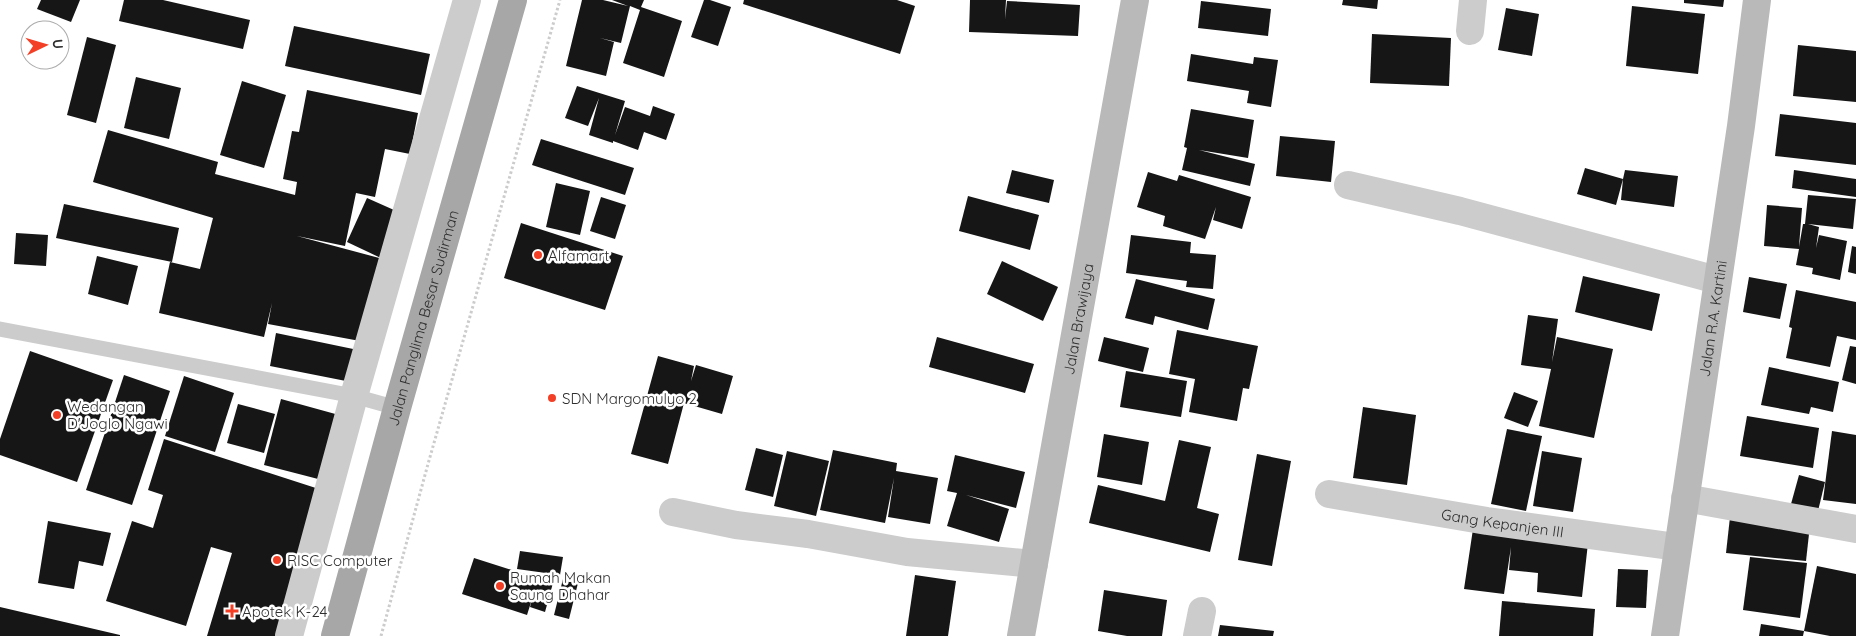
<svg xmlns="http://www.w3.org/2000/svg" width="1856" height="636" viewBox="0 0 1856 636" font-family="Quicksand,sans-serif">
<rect width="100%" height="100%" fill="#fff"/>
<g fill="#161616">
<path d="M41,0H80L71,22L37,9Z"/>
<path d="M124,0H163L250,20L243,49L119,21Z"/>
<path d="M582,0H603L628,6L612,0H644L641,7L682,21L664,77L623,63L640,10L630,6L621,43L600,38L614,42L606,76L566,66Z"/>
<path d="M704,0H710L731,7L718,46L691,37Z"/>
<path d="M744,0H897L915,6L900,54L743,4Z"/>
<path d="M970,0H1006L1005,19L1007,1L1080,5L1078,36L969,32Z"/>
<path d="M1343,0H1378L1377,9L1342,5Z"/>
<path d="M1684,0H1724L1723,7L1684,3Z"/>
<path d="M1201,1L1271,9L1268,36L1198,28Z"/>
<path d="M1632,6L1705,14L1698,74L1626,66Z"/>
<path d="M1506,8L1539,14L1532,56L1498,50Z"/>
<path d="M294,26L430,54L421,95L285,66Z"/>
<path d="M1372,34L1451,38L1449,86L1370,83Z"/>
<path d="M87,37L116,45L96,123L67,115Z"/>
<path d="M1798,45L1856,51V102L1793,96Z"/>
<path d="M1191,54L1253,64L1254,57L1278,60L1271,107L1247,103L1249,91L1187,81Z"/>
<path d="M136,77L181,88L169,139L124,128Z"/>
<path d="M242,81L286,95L264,168L220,155Z"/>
<path d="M577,86L625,101L615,135L625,107L650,116L653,106L675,114L666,140L644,132L638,150L613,141V143L589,135L599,98L588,126L565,118Z"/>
<path d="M307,90L418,113L410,154L385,149L375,197L356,193L345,246L297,236L383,259L360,341L268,324L272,303L264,337L159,313L170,262L200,269L213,218L93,182L108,130L218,162L215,174L295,195L297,182L283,179L292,131L299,132Z"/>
<path d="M1191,109L1254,120L1248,158L1199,150L1255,164L1250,186L1182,170L1187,148L1184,147Z"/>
<path d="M1780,114L1856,123V165L1775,156Z"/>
<path d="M1280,136L1335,141L1331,182L1276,176Z"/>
<path d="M541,139L634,168L625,195L532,165Z"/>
<path d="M1585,168L1623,179L1625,170L1678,176L1674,207L1621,200L1623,179L1616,205L1577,194Z"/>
<path d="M1012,170L1054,180L1049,203L1006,193Z"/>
<path d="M1794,170L1856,179V197L1792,188Z"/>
<path d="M1148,172L1177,181L1179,175L1251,197L1242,229L1213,220L1216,207L1205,239L1163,226L1165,216L1137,207Z"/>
<path d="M556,183L590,191L580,235L546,227Z"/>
<path d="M1808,195L1856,199L1853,229L1808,224L1819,227L1816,248L1819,235L1847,241L1840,280L1812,274L1813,268L1796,265L1799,249L1764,246L1767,205L1802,208L1799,247L1803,224H1805Z"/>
<path d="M968,196L1039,215L1030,250L959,231Z"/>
<path d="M601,197L626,205L615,239L590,231Z"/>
<path d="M367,198L403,214L383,259L347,242Z"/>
<path d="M64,204L179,228L172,262L56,238Z"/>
<path d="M521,223L623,256L605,310L504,278Z"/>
<path d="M16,233L48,235L46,266L14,264Z"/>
<path d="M1131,235L1191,242L1190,253L1216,255L1213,289L1186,287L1187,281L1126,273Z"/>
<path d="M1852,246L1856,247V274L1848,272Z"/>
<path d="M97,256L138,266L128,305L88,294Z"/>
<path d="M1002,261L1058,287L1043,321L987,294Z"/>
<path d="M1583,276L1660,294L1652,331L1575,312Z"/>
<path d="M1749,277L1787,284L1780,319L1743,312Z"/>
<path d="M1136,279L1215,299L1208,330L1155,316L1153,325L1125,318Z"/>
<path d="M1796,290L1856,302V340L1837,336L1830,367L1786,358L1792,328L1789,327Z"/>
<path d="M1528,315L1558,319L1552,362L1557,337L1613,349L1594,438L1539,426L1551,369L1521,365Z"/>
<path d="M1177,330L1258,346L1249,389L1243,388L1237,421L1189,412L1195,379L1169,374Z"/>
<path d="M276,333L358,350L351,382L270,366Z"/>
<path d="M937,337L1034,364L1025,393L929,367Z"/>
<path d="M1104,337L1149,348L1143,372L1098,361Z"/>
<path d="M1850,346L1856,347V384L1842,380Z"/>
<path d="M30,351L113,380L77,482L0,455V439Z"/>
<path d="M658,356L694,366L691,381L696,365L733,376L722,414L684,403L668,464L631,454Z"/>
<path d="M1769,367L1839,382L1833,412L1811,407L1809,414L1761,405Z"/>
<path d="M1126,371L1187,381L1181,417L1120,407Z"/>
<path d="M124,375L170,391L132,505L86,490Z"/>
<path d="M184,376L234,393L215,452L165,436Z"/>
<path d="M1514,392L1538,401L1528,427L1504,418Z"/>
<path d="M281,399L339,415L322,480L264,465Z"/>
<path d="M238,404L275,414L264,453L227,443Z"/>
<path d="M1363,407L1416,415L1407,485L1353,478Z"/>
<path d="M1747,416L1819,428L1813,468L1740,456Z"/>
<path d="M1507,429L1542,436L1526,511L1491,504Z"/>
<path d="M1832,431L1856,435V504L1823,500Z"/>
<path d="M1104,434L1149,442L1142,485L1097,477Z"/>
<path d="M164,439L322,490L277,636H207L232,553L211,547L186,626L106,601L132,521L153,528L163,495L148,490Z"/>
<path d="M1179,440L1211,447L1197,508L1219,514L1210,552L1089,523L1098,485L1165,501Z"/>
<path d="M756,448L783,455L773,497L745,490Z"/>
<path d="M833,450L897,463L896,471L938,478L930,524L888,517L894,478L885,523L820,510Z"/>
<path d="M787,451L829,461L816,516L774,506Z"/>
<path d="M1542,451L1582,458L1573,512L1533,506Z"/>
<path d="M1257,454L1291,461L1272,566L1238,560Z"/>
<path d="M955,455L1025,472L1016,508L966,495L1009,509L999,542L947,526L957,493L947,491Z"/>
<path d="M1799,475L1825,482L1818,511L1791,504Z"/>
<path d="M1730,517L1810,525L1806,561L1726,553Z"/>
<path d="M48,521L111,533L103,566L79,561L74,589L38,583Z"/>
<path d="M1473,529L1588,543L1582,597L1537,592L1538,573L1509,570L1511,547L1504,594L1464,589Z"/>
<path d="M520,551L563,557L560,575L517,569Z"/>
<path d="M1750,557L1807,563L1800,618L1743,610Z"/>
<path d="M474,558L553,583L545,612L530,607L533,596L527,615L462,594Z"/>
<path d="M1817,566L1856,574V636H1830L1804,631Z"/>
<path d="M1618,569L1648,570L1646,608L1616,607Z"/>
<path d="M915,575L956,581L948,636H906Z"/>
<path d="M563,579L578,583L569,619L554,615Z"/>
<path d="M1104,590L1167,600L1162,636H1127L1098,631Z"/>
<path d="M1502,601L1595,609L1593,636H1499Z"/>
<path d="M0,607L120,635V636H0Z"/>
<path d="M1761,624L1804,631L1803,636H1759Z"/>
<path d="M1220,625L1274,631L1273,636H1218Z"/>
</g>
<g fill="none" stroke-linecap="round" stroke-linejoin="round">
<path stroke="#ccc" stroke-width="3" stroke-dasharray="2.5 2.5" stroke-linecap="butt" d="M381,636L428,464L560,0"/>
<path stroke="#ccc" stroke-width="15" d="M0,329L354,396L397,408"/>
<g stroke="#ccc" stroke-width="28">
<path d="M1470,31L1473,0"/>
<path d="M1348,185L1460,211L1717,280"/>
<path id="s1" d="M1329,494L1487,521L1677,547"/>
<path d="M1685,498L1856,529"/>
<path d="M673,512L736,525L808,534L907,552L1034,564"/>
<path d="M289,636L354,396L467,0"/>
<path d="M1197,636L1202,611"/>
</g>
<g stroke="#b9b9b9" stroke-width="28">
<path id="s2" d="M1021,636L1135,0"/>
<path id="s3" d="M1665,636L1741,126L1757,0"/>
</g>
<path stroke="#a7a7a7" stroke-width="28" id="s4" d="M335,636L397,408L513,0"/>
</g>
<g fill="#f33f25" stroke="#fff" stroke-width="2">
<circle cx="538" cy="255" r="5"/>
<circle cx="552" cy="398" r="5"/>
<circle cx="57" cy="415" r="5"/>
<circle cx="277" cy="560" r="5"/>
<circle cx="500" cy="586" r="5"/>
<path d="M229.5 603.5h5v5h5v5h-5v5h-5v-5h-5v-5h5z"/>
</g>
<g text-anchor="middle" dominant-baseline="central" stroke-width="5" stroke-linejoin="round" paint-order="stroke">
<g font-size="15" fill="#2f2f2f" stroke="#fff" text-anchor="start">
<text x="548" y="255">Alfamart</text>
<text x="562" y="398">SDN Margomulyo 2</text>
<text x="67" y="406">Wedangan<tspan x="67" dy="17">D'Joglo Ngawi</tspan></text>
<text x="287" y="560">RISC Computer</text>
<text x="510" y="577">Rumah Makan<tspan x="510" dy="17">Saung Dhahar</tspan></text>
<text x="242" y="611">Apotek K-24</text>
</g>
<g font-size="15" fill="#2f2f2f" stroke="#fff">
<text stroke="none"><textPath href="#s4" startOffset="330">Jalan Panglima Besar Sudirman</textPath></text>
<text stroke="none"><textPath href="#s2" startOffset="322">Jalan Brawijaya</textPath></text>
<text stroke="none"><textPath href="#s3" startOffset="321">Jalan R.A. Kartini</textPath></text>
<text stroke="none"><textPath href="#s1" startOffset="176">Gang Kepanjen III</textPath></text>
</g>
</g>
<g transform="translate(45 45) rotate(85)"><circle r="24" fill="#ffffff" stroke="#acacac"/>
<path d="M0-4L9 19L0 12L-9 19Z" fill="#f33f25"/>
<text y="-8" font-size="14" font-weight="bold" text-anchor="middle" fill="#2f2f2f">U</text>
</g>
</svg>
